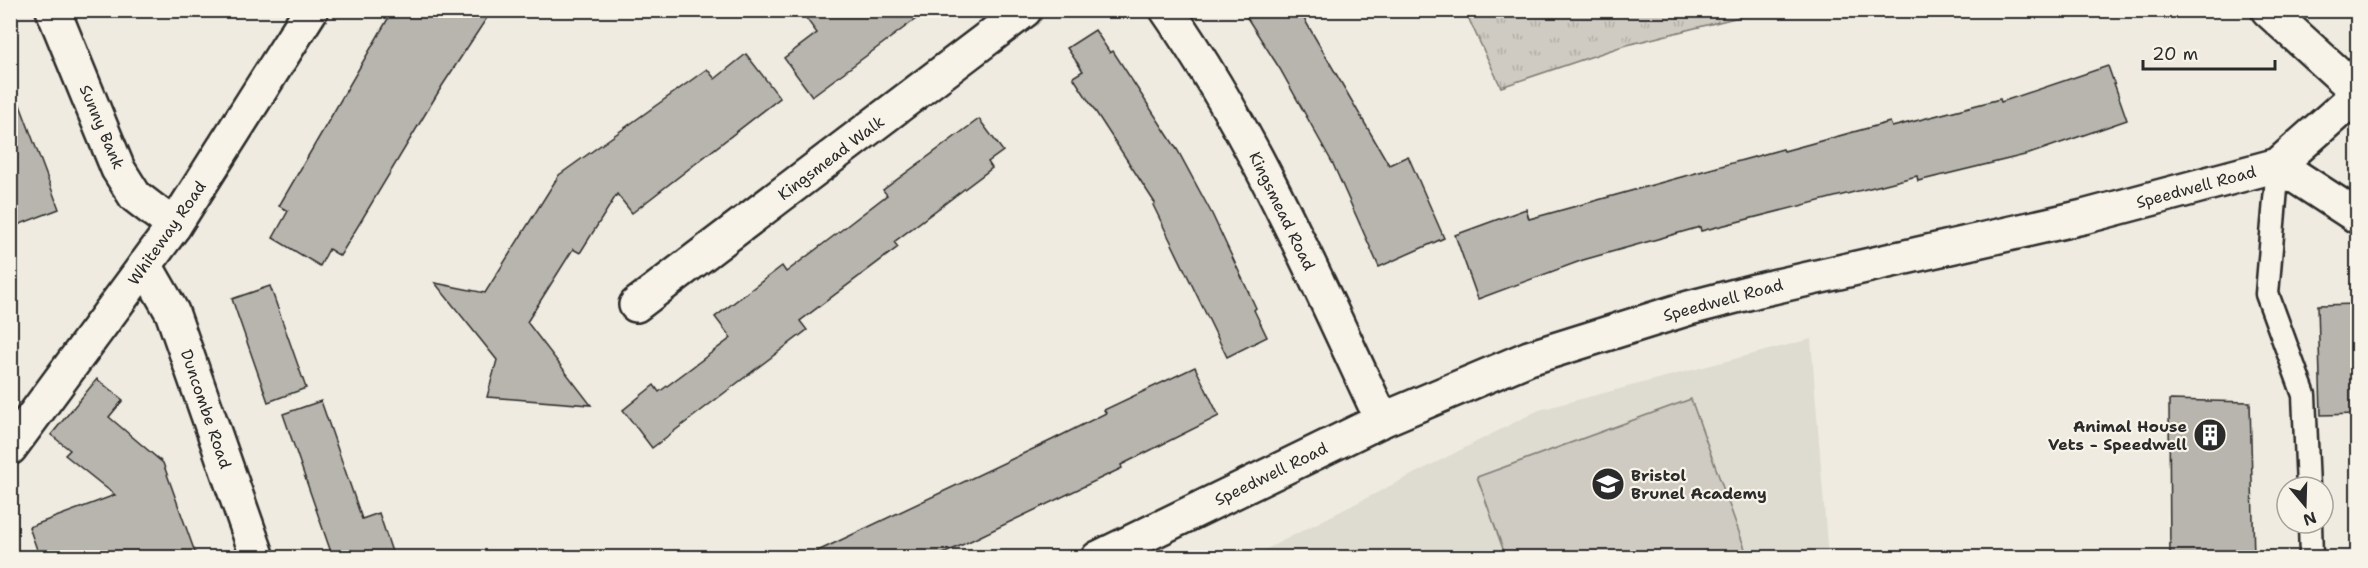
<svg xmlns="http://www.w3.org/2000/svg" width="2368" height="568" viewBox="0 0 2368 568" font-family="'Shantell Sans',sans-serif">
<defs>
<pattern id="grass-tufts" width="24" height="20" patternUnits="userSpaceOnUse" patternTransform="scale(1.5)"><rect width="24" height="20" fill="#cfcbc2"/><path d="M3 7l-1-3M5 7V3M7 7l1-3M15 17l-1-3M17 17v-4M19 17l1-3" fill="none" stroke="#b2aea7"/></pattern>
</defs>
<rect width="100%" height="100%" fill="#efebe0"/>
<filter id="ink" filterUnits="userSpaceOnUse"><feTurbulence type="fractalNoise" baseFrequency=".0167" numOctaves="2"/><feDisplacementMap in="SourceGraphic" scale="12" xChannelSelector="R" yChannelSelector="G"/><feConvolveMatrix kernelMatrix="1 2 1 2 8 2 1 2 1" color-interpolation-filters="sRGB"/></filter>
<g filter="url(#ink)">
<path fill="#dedbd1" d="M1811,339L1828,557L1249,558L1539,410Z"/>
<path fill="url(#grass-tufts)" stroke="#7d7b76" stroke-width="1.5" d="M1465,11H1763L1623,46L1501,87Z"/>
<path fill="#cfcbc2" stroke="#7d7b76" stroke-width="1.5" d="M1691,399L1748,557H1506L1477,477Z"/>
<g fill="#b8b5ae" stroke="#2b2b2b" stroke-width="1.5">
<path d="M393,10H492L442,86L340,256L329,249L320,266L273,238L288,211L279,206Z"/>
<path d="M800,10H928L812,96L784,58L817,33Z"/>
<path d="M1242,10H1299L1389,165L1408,156L1444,238L1379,267L1333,164L1280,69Z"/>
<path d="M1095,30L1110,53L1113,51L1178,151L1212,214L1256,308L1254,310L1267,337L1227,357L1153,205L1155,203L1073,77L1083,71L1067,48Z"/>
<path d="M746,54L780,98L632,213L617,194L580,253L573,249L527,322L591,405L487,397L497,360L435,283L485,293L559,175L707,69L715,79Z"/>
<path d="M2108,66L2127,120L2029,154L1918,181L1917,176L1701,231L1700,227L1583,260L1478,299L1455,235L1526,209L1529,219L1783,149L1784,151L1890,122L1892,127L2000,99L2001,102Z"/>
<path d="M14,89L59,209L10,228V90Z"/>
<path d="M979,119L1003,151L988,162L992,168L894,242L898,247L800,321L807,330L652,448L623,410L654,385L659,392L731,338L715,317L782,266L786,272L835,235L887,195L883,190Z"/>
<path d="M270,286L306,388L268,402L232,299Z"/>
<path d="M2358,304V414L2321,415L2318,305Z"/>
<path d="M1195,367L1219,416L1121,465L1122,468L935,558H803L1052,440L1106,413L1104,410Z"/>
<path d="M97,379L123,400L109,417L163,463L197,558H40L29,527L115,495L65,455L70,450L51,435Z"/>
<path d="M2169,400L2250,402L2254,558H2170Z"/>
<path d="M321,401L362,519L379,513L394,558H333L283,414Z"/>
</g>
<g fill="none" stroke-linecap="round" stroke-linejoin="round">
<defs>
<g id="service">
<path d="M2278,165L2267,294L2304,395L2308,487"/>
<path d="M2310,523L2311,558"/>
</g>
<g id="minor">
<path d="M53,10L118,169L135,196L174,226"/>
<path d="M1167,10C1256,138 1316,280 1382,420"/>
<path d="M2268,10L2358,92"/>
<path d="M2278,165L2358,217"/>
<path d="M145,265L172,312L258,558"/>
<path d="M636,305L1025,10"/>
<path d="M10,448L174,226L311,10"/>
</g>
<path id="tertiary" d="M1098,558L1382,420L1529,358L1689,308L1755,291L2083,217L2278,165L2358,94"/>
</defs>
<use href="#service" stroke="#2b2b2b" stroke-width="27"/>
<use href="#minor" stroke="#2b2b2b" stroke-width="38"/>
<use href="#tertiary" stroke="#2b2b2b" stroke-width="38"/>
<use href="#service" stroke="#f7f3e8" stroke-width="22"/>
<use href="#minor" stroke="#f7f3e8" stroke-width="33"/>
<use href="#tertiary" stroke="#f7f3e8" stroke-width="33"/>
</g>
</g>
<defs>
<symbol id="building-disc" viewBox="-11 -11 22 22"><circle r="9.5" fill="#2b2b2b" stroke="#f7f3e8"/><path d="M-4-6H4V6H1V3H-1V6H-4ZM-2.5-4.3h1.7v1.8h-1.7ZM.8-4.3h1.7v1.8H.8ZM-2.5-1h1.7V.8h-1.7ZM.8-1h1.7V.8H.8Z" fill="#fff"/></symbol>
<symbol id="school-disc" viewBox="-11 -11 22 22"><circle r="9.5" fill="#2b2b2b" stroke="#f7f3e8"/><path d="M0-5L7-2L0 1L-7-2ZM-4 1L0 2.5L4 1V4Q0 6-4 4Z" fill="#fff"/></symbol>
</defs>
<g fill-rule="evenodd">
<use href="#building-disc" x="2191" y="416" width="38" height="38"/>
<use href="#school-disc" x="1589" y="465" width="38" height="38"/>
</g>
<g text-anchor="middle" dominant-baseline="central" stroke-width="4.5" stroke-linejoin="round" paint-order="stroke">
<g font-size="16" fill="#2b2b2b" stroke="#f7f3e8">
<text transform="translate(102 127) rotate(67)">Sunny Bank</text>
<text transform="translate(831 158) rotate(-37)">Kingsmead Walk</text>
<text transform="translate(2196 187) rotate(-15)">Speedwell Road</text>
<text transform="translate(1282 211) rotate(64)">Kingsmead Road</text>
<text transform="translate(167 233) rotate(-55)">Whiteway Road</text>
<text transform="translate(1723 300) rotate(-15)">Speedwell Road</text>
<text transform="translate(206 409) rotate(71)">Duncombe Road</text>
<text transform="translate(1271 474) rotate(-26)">Speedwell Road</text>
</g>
<g font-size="16" font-weight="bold" fill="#2b2b2b" stroke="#f7f3e8" text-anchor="end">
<text x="2187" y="426">Animal House<tspan x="2187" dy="18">Vets - Speedwell</tspan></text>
<text x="1631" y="475" text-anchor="start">Bristol<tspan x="1631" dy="18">Brunel Academy</tspan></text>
</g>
</g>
<rect width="2368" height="568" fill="none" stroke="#f7f3e8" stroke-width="36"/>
<rect x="18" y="18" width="2332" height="532" fill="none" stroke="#2b2b2b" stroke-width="2" filter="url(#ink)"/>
<g transform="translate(2305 505) rotate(161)"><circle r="28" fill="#f7f3e8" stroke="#a5a39c" stroke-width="1.5"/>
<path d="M0-4.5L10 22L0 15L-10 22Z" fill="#2b2b2b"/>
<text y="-9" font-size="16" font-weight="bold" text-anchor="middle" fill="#2b2b2b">N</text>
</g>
<path d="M2143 60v9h132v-9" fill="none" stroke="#2b2b2b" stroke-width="3"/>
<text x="2152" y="60" font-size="18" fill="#2b2b2b" stroke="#f7f3e8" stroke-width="4.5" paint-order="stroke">20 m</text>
</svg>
